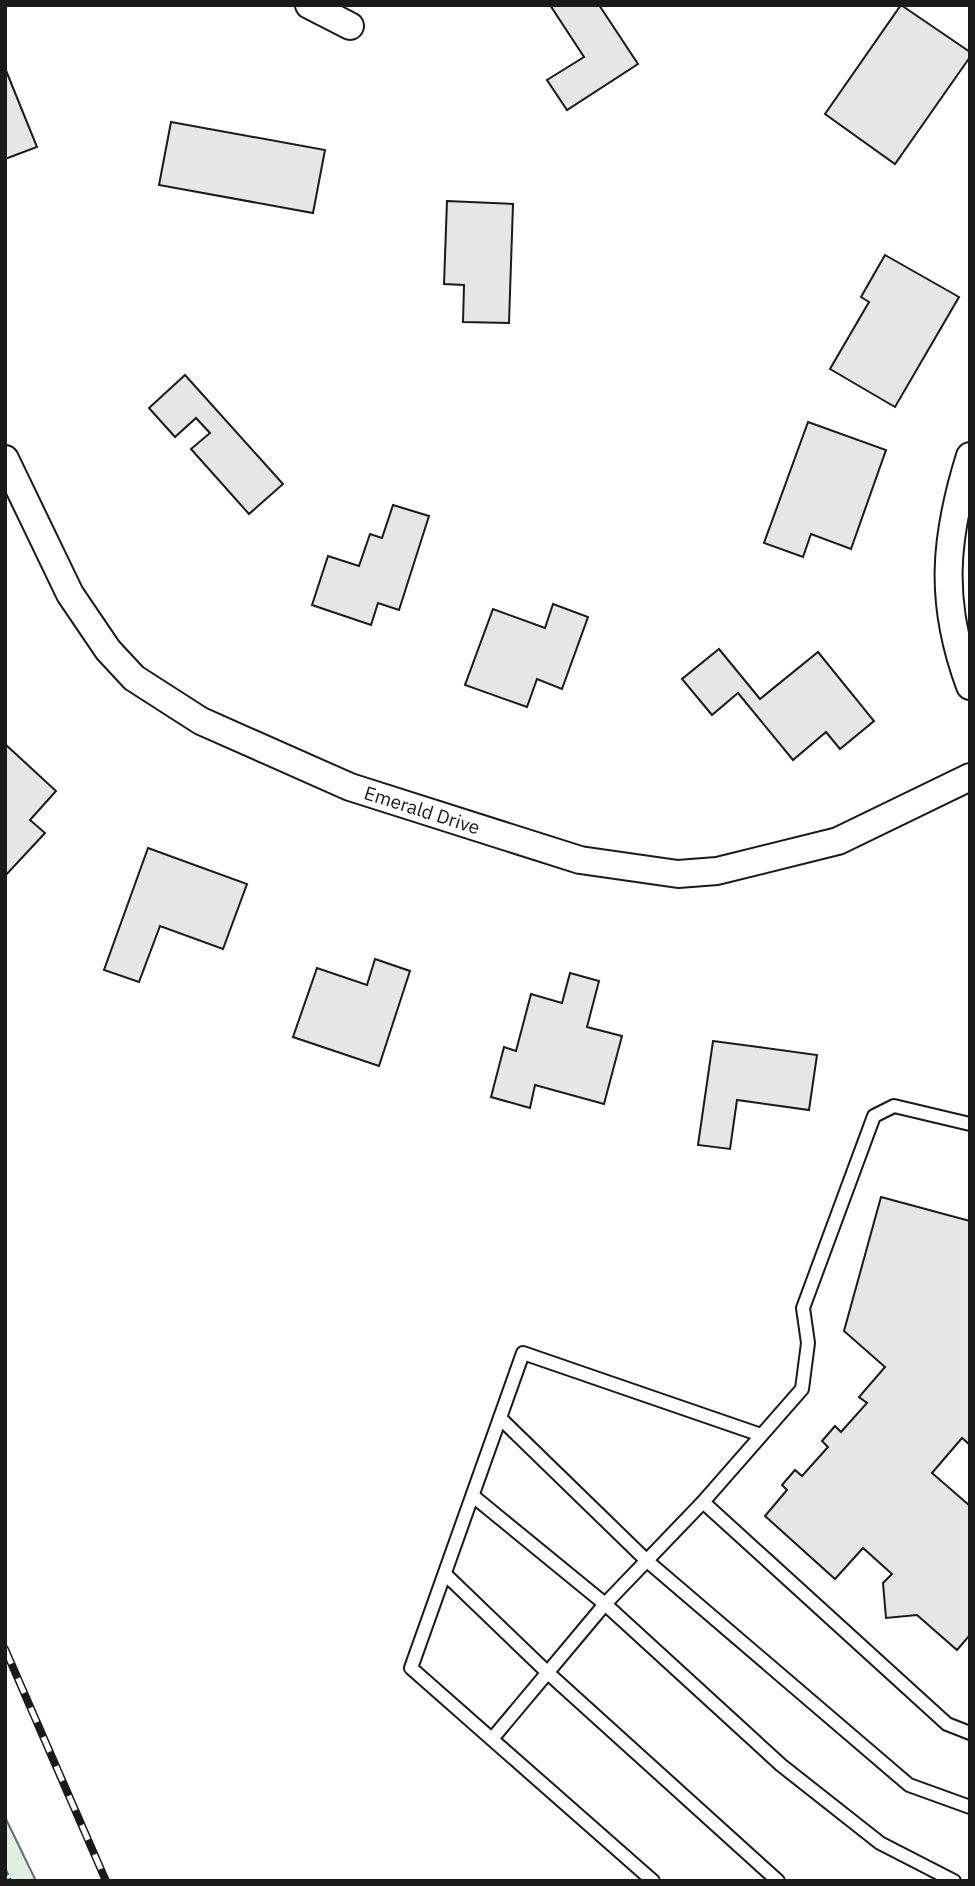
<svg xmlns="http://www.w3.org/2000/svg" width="975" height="1886" viewBox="0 0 975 1886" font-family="'IBM Plex Sans',sans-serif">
<rect width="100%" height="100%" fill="#fff"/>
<path fill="#e0efe3" stroke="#6a6a6a" stroke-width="2" d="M5,1817L36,1881H5Z"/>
<g fill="#e6e6e6" stroke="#1a1a1a" stroke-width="2">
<path d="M550,5H599L638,64L567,110L547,80L584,57Z"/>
<path d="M901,5L970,52V57L895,164L825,114Z"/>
<path d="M5,68L37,147L5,159Z"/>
<path d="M171,122L325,150L313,213L159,185Z"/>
<path d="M447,201L513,204L509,323L463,322L464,285L444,284Z"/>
<path d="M885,255L959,297L895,407L830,369L869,302L861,297Z"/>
<path d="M185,375L283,484L249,514L191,449L210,433L196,418L175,437L149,408Z"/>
<path d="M808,422L886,450L851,549L811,534L803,557L764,543Z"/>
<path d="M393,505L429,516L399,610L378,603L371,625L312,605L328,556L359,566L370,534L382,538Z"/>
<path d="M553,604L588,617L562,689L537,679L527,707L465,685L493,609L545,628Z"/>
<path d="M719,649L760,699L818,652L874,721L840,749L826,732L793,760L738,693L712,715L682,679Z"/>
<path d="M5,744L56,791L30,820L45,833L5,876Z"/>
<path d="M148,848L247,884L223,949L160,926L139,982L104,970Z"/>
<path d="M375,959L410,971L379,1066L293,1037L317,968L367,985Z"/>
<path d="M570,973L599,981L587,1027L622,1036L604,1104L535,1085L530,1108L491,1097L504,1047L516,1051L531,994L562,1003Z"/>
<path d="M713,1041L817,1055L809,1110L737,1100L730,1149L698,1145Z"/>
<path d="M881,1197L970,1221V1445L962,1438L932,1473L970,1506V1635L957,1650L917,1615L886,1618L883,1583L892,1574L863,1548L835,1579L765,1516L787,1490L782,1485L795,1470L802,1476L828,1447L822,1441L835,1426L841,1432L867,1403L859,1397L885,1367L844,1331Z"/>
</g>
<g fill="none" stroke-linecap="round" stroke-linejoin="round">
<defs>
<g id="service">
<path d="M970,1124L894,1106L874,1116L803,1308L808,1343L802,1389L703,1502L947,1724L970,1733"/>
<path d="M500,1418L646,1560L909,1785L970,1807"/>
<path d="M473,1496L605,1604L781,1765L880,1843L954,1881"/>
<path d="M445,1574L548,1673L778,1881"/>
<path d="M492,1739L605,1604L703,1502"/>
<path d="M653,1881L411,1668L523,1353L761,1435"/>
</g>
<g id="minor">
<path d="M309,5L350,26"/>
<path d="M970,456C944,539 939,603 970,686"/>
<path id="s1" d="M5,459L70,594L108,650L134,678L201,721L350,787L580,860L678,874L717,871L838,841L970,777"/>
</g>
</defs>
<use href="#service" stroke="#1a1a1a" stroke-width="16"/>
<use href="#minor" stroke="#1a1a1a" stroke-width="30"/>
<path stroke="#5f5f5f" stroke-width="4.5" stroke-dasharray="5 3.5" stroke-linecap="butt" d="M5,1871L10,1881"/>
<use href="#service" stroke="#fff" stroke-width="12"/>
<use href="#minor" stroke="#fff" stroke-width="26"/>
<defs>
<path id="rail" d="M5,1649L106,1881"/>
</defs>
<use href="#rail" stroke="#1a1a1a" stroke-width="8"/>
<use href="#rail" stroke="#fff" stroke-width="5" stroke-dasharray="16" stroke-linecap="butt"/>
</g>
<g text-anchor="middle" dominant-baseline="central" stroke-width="5" stroke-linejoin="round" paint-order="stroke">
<g font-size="19" fill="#1a1a1a" stroke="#fff">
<text stroke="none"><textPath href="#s1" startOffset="574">Emerald Drive</textPath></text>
</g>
</g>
<rect width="975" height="1886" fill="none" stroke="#1a1a1a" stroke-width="14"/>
</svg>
